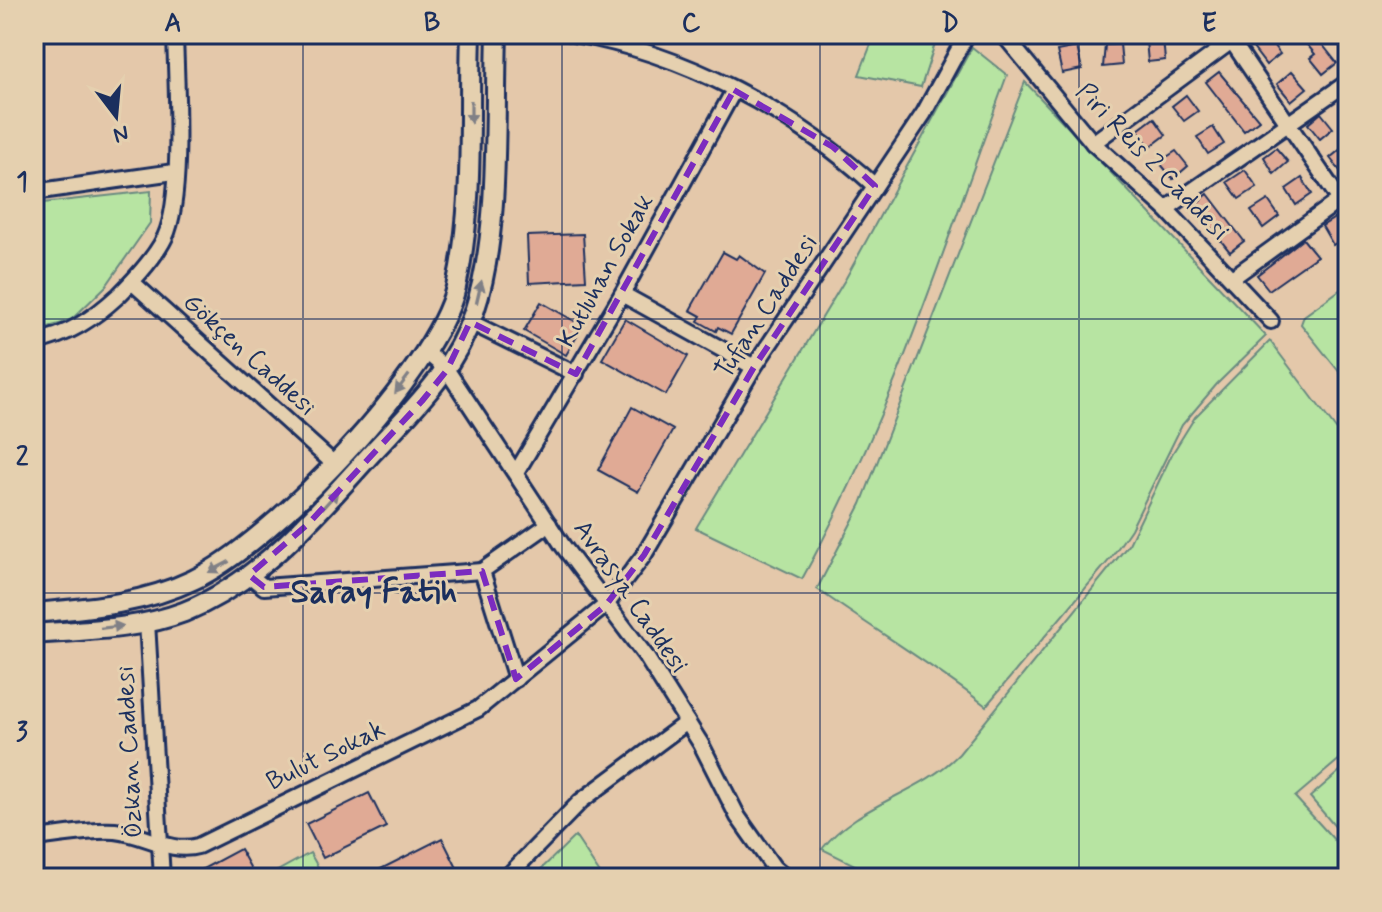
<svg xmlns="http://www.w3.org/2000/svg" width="1382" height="912" viewBox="0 0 1382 912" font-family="Mynerve,sans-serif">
<rect width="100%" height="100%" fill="#e4c8aa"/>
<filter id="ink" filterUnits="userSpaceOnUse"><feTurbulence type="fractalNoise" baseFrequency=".0125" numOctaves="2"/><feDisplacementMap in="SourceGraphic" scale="16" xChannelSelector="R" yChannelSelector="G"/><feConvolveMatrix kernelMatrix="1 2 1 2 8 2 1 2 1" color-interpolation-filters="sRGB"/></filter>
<g filter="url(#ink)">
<g fill="#b7e4a2" stroke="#698a80" stroke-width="2">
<path d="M875,34H938L921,87L859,75Z"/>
<path d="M972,47L1007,75C945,245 890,420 802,579L696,528L846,278Z"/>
<path d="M1025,82L1266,336L1217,384L1182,425L1131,529L1111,558L986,706C932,664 873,629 817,589L861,504Z"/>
<path d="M151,191L150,223L106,286L70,321L34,331V204Z"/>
<path d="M1348,284V383L1301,324L1304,316Z"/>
<path d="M1270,341L1348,445V752L1295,797L1348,855V878H881L822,849C858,803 919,795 959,754L1129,544L1172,454L1195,417Z"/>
<path d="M1348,764V842L1310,797Z"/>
<path d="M575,836L603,878H532Z"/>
<path d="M310,853L322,874L314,878H276L274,873Z"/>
</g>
<g fill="#e0aa95" stroke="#1b2f5e" stroke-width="2">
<path d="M1298,34H1314L1337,63L1323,74L1310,58L1315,54Z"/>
<path d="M1267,37L1280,54L1266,65L1253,48Z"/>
<path d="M1163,39L1165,60L1148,62L1146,41Z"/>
<path d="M1120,44L1122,65L1103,67L1105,45Z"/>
<path d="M1077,47L1082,69L1062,73L1057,51Z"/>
<path d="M1292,71L1307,88L1291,101L1277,84Z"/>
<path d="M1219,72L1259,120L1244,131L1206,82Z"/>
<path d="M1186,95L1198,111L1184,121L1172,106Z"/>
<path d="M1321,113L1333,128L1320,139L1308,124Z"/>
<path d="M1154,118L1166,135L1150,147L1138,130Z"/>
<path d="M1213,127L1224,144L1208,154L1197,137Z"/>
<path d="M1348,143V181L1330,158Z"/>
<path d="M1276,148L1288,162L1274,174L1264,157Z"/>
<path d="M1176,151L1188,166L1173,179L1159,162Z"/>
<path d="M1245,170L1257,187L1239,199L1227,182Z"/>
<path d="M1302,178L1312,194L1296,205L1286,189Z"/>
<path d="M1208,194L1244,241L1230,252L1193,206Z"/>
<path d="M1268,200L1279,216L1263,228L1251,211Z"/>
<path d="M1338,216L1348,235L1333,245L1322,226Z"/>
<path d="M583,234L586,280L529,283L527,236Z"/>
<path d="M1303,239L1317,256L1269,290L1257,275Z"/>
<path d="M723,252L736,259L739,255L765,274L731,334L718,327L716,331L698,321L701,316L690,310Z"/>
<path d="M541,302L583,326L566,355L524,331Z"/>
<path d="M625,319L688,356L666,395L602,359Z"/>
<path d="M632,407L673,430L638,492L598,470Z"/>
<path d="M369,793L386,827L323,858L306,824Z"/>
<path d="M442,838L460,874L452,878H363Z"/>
<path d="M240,849L256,878H186Z"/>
</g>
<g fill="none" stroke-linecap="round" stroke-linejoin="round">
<defs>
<g id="street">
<path d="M573,34C684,53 792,111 875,186"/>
<path d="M1003,34L1093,143L1166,209L1271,321"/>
<path d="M1227,34L1340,200"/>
<path d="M1005,37L1138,34"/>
<path d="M1093,143L1241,34"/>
<path d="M34,192L174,172"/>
<path d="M1166,209L1348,82"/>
<path d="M1232,278L1348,194"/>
<path d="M132,282L333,463"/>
<path d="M622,294L754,367"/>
<path d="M470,322L576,374"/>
<path d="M34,342C68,336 94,318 119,295C135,279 155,258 165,237C184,197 176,81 175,34"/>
<path d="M425,351L447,370L563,546L645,655L701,744L738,817L774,868L786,878"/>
<path d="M516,473L622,294L734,90"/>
<path d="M249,575L264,587L482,571"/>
<path d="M147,622L162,878"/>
<path d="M516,679L482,571L549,524"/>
<path d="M34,838C60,836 89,829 115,831C146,834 170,854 198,846L478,709L606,605L644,555L754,367L924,113L967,34"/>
<path d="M506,878L581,801L687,722"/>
</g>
<g id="secondary">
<path d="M34,613C89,608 143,604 193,580C271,544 436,372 456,287C475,203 468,119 471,34"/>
<path d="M34,634C83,630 137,630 184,612C263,580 316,514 372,453C413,409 455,370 474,312C501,233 494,118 497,34"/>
</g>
</defs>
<use href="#street" stroke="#1b2f5e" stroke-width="20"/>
<use href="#secondary" stroke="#1b2f5e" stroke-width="24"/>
<use href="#street" stroke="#e5d0af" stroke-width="14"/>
<use href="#secondary" stroke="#e5d0af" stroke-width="18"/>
</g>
<defs><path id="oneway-solid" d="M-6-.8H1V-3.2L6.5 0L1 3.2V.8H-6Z" transform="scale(2)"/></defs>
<g fill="#808086">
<use href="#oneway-solid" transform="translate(471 112) rotate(90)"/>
<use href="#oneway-solid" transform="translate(479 292) rotate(-77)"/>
<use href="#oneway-solid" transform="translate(402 384) rotate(127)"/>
<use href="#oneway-solid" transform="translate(330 500) rotate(-48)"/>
<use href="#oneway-solid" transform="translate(219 567) rotate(152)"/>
<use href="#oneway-solid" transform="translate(112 627) rotate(-7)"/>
</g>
</g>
<path fill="none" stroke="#7b2cbf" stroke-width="6" stroke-dasharray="16 10" stroke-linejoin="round" d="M734,90L833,147L875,186L754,367L644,555L606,605L516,679L482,571L264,587L249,575L308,524L422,401L447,370L470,322L576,374Z"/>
<path fill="none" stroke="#1b2f5e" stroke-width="2" stroke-opacity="0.55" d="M303,34V878M562,34V878M820,34V878M1079,34V878M34,319H1348M34,593H1348"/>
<g text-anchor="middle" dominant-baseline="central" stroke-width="6" stroke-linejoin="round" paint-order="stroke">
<g font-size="26" fill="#1b2f5e" stroke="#e5d0af">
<text transform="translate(1152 162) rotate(46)">Piri Reis 2 Caddesi</text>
<text transform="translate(606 271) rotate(-61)">Kutluhan Sokak</text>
<text transform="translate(767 307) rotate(-57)">Tufan Caddesi</text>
<text transform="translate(249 355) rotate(42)">Gökçen Caddesi</text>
<text transform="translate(630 597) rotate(55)">Avrasya Caddesi</text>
<text transform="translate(130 752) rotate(-93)">Özkan Caddesi</text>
<text transform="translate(326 756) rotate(-26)">Bulut Sokak</text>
</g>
<g font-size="34" font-weight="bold" fill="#1b2f5e" stroke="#e5d0af">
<text x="374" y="592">Saray Fatih</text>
</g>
</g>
<rect width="1382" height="912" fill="none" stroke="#e5d0af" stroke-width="88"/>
<g transform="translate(116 116) rotate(164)" stroke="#e5d0af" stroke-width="6" paint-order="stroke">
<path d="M0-6L14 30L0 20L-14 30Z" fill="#1b2f5e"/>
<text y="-12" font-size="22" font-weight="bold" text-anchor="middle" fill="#1b2f5e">N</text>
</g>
<rect x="44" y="44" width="1294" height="824" fill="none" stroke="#1b2f5e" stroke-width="3"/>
<g font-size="26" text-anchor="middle" font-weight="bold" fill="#1b2f5e">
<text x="173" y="31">A</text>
<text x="432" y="31">B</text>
<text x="691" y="31">C</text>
<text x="950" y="31">D</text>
<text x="1209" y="31">E</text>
<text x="22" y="190">1</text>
<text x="22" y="465">2</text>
<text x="22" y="740">3</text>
</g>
</svg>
